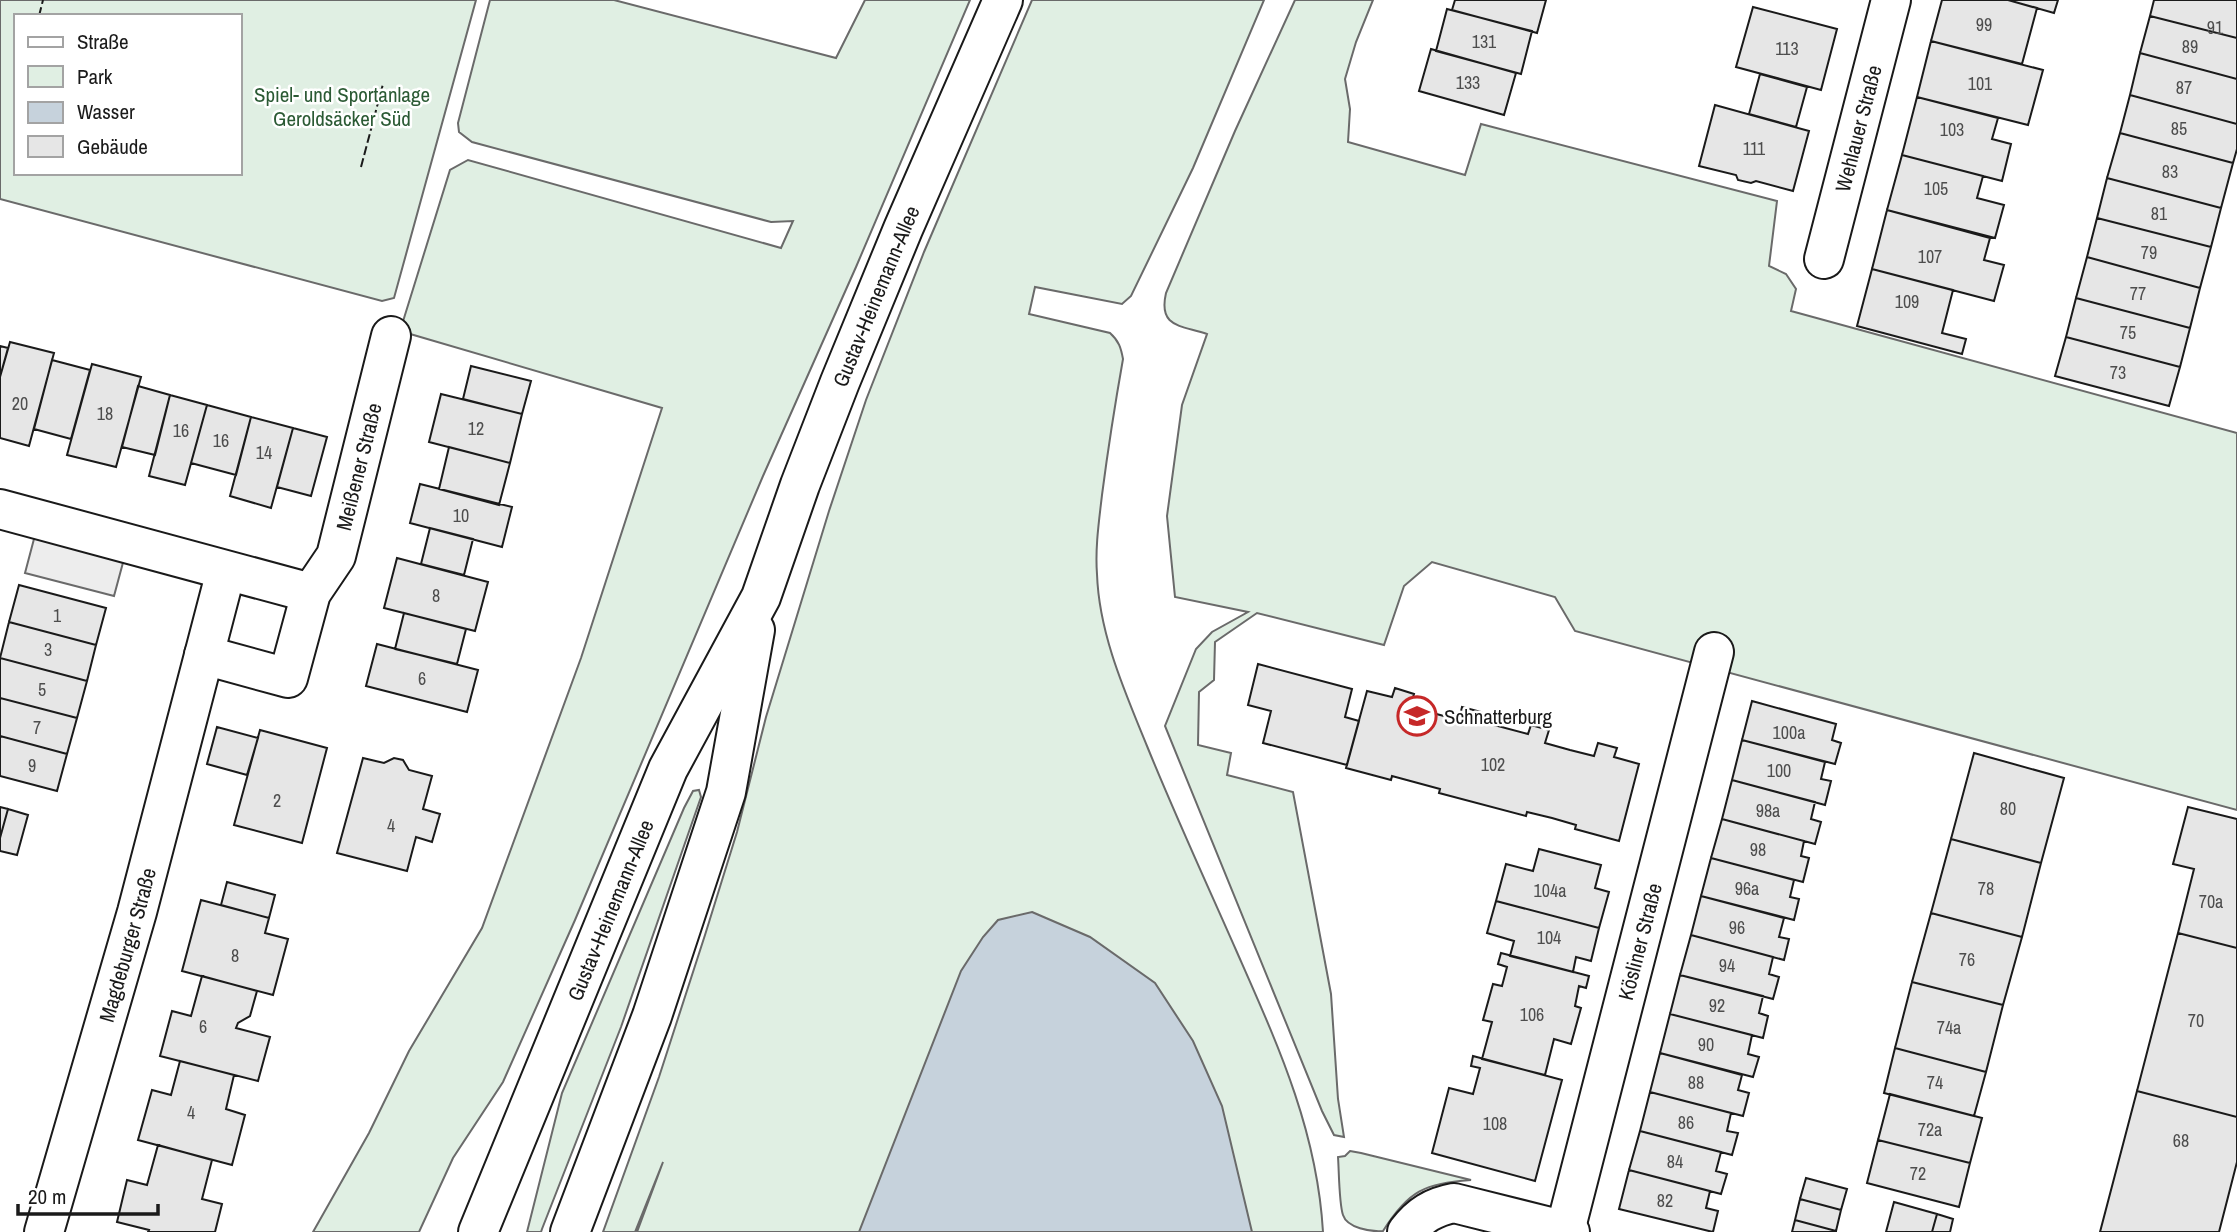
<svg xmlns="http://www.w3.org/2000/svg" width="2237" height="1232" font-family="'Archivo Narrow',sans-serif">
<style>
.green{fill:#e0efe3;stroke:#6a6a6a;stroke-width:2;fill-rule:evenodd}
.parking{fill:#ededed;stroke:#6a6a6a;stroke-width:2}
.water{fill:#c6d2dc;stroke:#6a6a6a;stroke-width:2}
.building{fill:#e6e6e6;stroke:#1a1a1a;stroke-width:2}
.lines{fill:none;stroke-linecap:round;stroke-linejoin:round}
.street-casing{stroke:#1a1a1a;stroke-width:42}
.primary-casing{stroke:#1a1a1a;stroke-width:42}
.street{stroke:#fff;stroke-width:38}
.primary{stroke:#fff;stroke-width:38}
.fence{stroke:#1a1a1a;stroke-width:2;stroke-dasharray:9 3.5;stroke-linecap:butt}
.labels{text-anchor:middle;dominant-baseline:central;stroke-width:5;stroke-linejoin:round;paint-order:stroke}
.number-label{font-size:18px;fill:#4d4d4d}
.park-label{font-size:21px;fill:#2b5a34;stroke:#fff}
.street-label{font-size:21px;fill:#1a1a1a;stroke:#fff}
.poi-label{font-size:21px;fill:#1a1a1a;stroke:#fff;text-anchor:start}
</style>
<rect width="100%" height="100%" fill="#fff"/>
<path class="green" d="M 0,0 L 476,0 L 394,298 L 382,301 L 0,199 ZM 16,16 L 240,16 L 240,173 L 16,173 Z
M 490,0 L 614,0 L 836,58 L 865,0 L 970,0 L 856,267 L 763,476 L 575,920 L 503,1082 L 453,1158 L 419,1232 L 313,1232 L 369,1133 L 409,1051 L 482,928 L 581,658 L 662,408 L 400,331 L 450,170 L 468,160 L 781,248 L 793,221 L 771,222 L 472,142 L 459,132 L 458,123 Z
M 1032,0 L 1264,0 L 1193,168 L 1131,296 L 1122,304 L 1035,287 L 1029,314 L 1110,333 C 1119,341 1121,348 1123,359 C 1115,404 1108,449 1102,495 C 1099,521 1095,548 1097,574 C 1099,634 1125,692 1147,746 C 1175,815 1206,882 1236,950 C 1277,1043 1317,1129 1323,1232 L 637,1232 L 663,1162 L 635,1232 L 603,1232 L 659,1077 L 705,935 L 737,832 L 766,717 L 829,511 L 866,400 L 924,252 Z
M 1295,0 L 1373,0 L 1356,42 L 1345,79 L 1350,109 L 1348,142 L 1465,175 L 1481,124 L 1777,201 L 1769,266 L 1786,274 L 1796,289 L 1791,311 L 2237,433 L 2237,810 L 1575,631 L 1555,597 L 1432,562 L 1404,586 L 1384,645 L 1257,613 L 1215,642 L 1214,680 L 1199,692 L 1198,745 L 1231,753 L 1227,775 L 1293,792 L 1331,994 L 1338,1099 L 1344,1137 L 1334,1135 L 1322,1111 L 1165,726 L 1196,649 L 1212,632 L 1248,612 L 1175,597 L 1167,516 L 1182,405 L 1207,334 C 1181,325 1158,328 1166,293 L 1235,131 Z
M 699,790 L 701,797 L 621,1027 L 542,1229 L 541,1232 L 527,1232 L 562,1093 L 684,808 L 693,791 Z
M 1350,1151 L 1361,1153 L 1471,1180 C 1424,1184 1409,1190 1383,1231 C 1371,1232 1347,1228 1343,1215 C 1339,1204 1339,1170 1338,1157 L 1345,1156 Z"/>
<path class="parking" d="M 39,520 L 128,544 L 114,596 L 25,573 Z"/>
<path class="water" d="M 1032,912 L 1090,937 L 1155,983 L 1193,1041 L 1222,1106 L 1252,1232 L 859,1232 L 961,971 L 983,937 L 998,920 Z"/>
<path class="building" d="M 1455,0 L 1546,0 L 1537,33 L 1452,10 Z
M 1942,0 L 2008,0 L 2037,8 L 2022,64 L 1931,41 Z
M 2008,0 L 2058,0 L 2054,13 Z
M 2154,0 L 2237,0 L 2237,38 L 2150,16 Z
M 1753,7 L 1837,29 L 1821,90 L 1736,67 Z
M 1447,9 L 1532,31 L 1521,74 L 1436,51 Z
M 2150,16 L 2237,38 L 2237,79 L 2140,53 Z
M 1931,41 L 2043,70 L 2028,125 L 1917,97 Z
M 1431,49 L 1516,73 L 1504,115 L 1419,91 Z
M 2140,53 L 2237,79 L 2237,124 L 2130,95 Z
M 1760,74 L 1807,87 L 1796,127 L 1749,114 Z
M 2130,95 L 2237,124 L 2237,149 L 2233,163 L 2120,133 Z
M 1917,97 L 1998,118 L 1992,139 L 2011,144 L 2002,181 L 1902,155 Z
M 1715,105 L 1809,131 L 1793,191 L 1756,181 L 1751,183 L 1738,180 L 1736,175 L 1699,166 Z
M 2120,133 L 2233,163 L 2221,208 L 2107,178 Z
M 1902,155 L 1983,176 L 1977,198 L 2004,205 L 1995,238 L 1887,210 Z
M 2107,178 L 2221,208 L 2211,247 L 2097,218 Z
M 1887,210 L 1990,238 L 1984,260 L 2004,265 L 1994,301 L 1872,269 Z
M 2097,218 L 2211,247 L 2200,288 L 2087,257 Z
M 2087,257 L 2200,288 L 2190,328 L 2076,298 Z
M 1872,269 L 1953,290 L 1942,333 L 1966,339 L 1962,354 L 1857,326 Z
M 2076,298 L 2190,328 L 2180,367 L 2066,337 Z
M 2066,337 L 2180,367 L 2169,406 L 2055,376 Z
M 10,342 L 54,353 L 29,446 L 0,438 L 0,377 Z
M 0,346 L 8,348 L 0,377 Z
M 52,360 L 90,370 L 71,439 L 34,429 Z
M 92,364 L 141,377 L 116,467 L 67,455 Z
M 471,366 L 531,381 L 522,414 L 463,399 Z
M 138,386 L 170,395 L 155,455 L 122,447 Z
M 441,394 L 522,414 L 510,463 L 429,442 Z
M 170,395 L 207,405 L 185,485 L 149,476 Z
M 207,405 L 251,417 L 236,475 L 191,463 Z
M 251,417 L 293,428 L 271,508 L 230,496 Z
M 293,428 L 327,437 L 311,496 L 277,487 Z
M 449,447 L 510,463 L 499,505 L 439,489 Z
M 420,484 L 512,507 L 502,547 L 410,523 Z
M 430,528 L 473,539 L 464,575 L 421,564 Z
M 397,558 L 488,582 L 475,631 L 384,608 Z
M 19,585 L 106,608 L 96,645 L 9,622 Z
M 404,613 L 466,629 L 457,664 L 395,649 Z
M 9,622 L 96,645 L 87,681 L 0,658 Z
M 377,644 L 478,670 L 467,712 L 366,686 Z
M 0,658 L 87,681 L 77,718 L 0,698 Z
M 1258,664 L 1352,689 L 1345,717 L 1359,721 L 1347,765 L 1263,743 L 1271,711 L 1248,705 Z
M 1395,688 L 1414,694 L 1410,707 L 1459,720 L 1462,707 L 1481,712 L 1479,721 L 1528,734 L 1531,725 L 1549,730 L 1545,743 L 1570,750 L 1594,756 L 1598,743 L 1617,748 L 1614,757 L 1639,764 L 1619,841 L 1575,829 L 1576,825 L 1552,818 L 1527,812 L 1526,816 L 1439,793 L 1440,789 L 1392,776 L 1391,780 L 1346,768 L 1367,691 L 1392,697 Z
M 0,698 L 77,718 L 67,754 L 0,736 Z
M 1752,701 L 1836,724 L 1832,740 L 1841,743 L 1835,764 L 1742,740 Z
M 217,727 L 258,738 L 247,775 L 207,764 Z
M 260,730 L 327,748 L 302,843 L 234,825 Z
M 0,736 L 67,754 L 57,791 L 0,776 Z
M 1742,740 L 1825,762 L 1821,779 L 1831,781 L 1825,805 L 1732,780 Z
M 1974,753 L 2064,778 L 2041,863 L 1951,839 Z
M 363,758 L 384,763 L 394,758 L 403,760 L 409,770 L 432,776 L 423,809 L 440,814 L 432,842 L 416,837 L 407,871 L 337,853 Z
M 1732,780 L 1815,802 L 1811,819 L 1821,822 L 1815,844 L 1722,819 Z
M 0,807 L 8,809 L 0,838 Z
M 2188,807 L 2237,819 L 2237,948 L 2178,933 L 2194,869 L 2173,864 Z
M 8,809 L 28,815 L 17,855 L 0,851 L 0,838 Z
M 1722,819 L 1804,841 L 1801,856 L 1809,858 L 1803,882 L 1711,858 Z
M 1951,839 L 2041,863 L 2022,937 L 1931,913 Z
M 1539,849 L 1601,865 L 1595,888 L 1609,892 L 1599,928 L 1496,901 L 1506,864 L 1533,871 Z
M 1711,858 L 1794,880 L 1790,897 L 1799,899 L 1794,920 L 1701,896 Z
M 227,882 L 275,895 L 269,918 L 221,905 Z
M 1701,896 L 1784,918 L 1779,937 L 1789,939 L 1784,960 L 1691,935 Z
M 201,900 L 269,918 L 265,933 L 288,939 L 273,995 L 182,971 Z
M 1496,901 L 1599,928 L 1591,961 L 1576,957 L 1573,972 L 1510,956 L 1514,941 L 1487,933 Z
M 1931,913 L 2022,937 L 2003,1005 L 1912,982 Z
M 2178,933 L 2237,948 L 2237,1117 L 2137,1091 Z
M 1691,935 L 1773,957 L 1769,974 L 1779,977 L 1773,999 L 1680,975 Z
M 1501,953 L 1589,976 L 1586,988 L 1579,986 L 1575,1006 L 1581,1008 L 1571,1044 L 1554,1039 L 1545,1075 L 1482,1059 L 1492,1022 L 1483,1020 L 1493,984 L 1502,986 L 1507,967 L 1498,964 Z
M 1680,975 L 1763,996 L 1759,1013 L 1768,1016 L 1763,1038 L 1670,1014 Z
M 202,976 L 257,991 L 250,1016 L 238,1023 L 236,1028 L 270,1037 L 258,1081 L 160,1056 L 172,1011 L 191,1016 Z
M 1912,982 L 2003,1005 L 1986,1072 L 1895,1048 Z
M 1670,1014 L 1752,1035 L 1748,1054 L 1759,1057 L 1753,1077 L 1660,1053 Z
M 1895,1048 L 1986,1072 L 1974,1116 L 1884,1093 Z
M 1660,1053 L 1742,1075 L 1738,1090 L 1749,1093 L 1743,1116 L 1650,1092 Z
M 1473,1056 L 1562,1080 L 1535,1181 L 1432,1153 L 1449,1088 L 1473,1094 L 1480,1068 L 1471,1066 Z
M 180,1061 L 234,1075 L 226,1109 L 245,1115 L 232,1165 L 138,1140 L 152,1090 L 171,1095 Z
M 2137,1091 L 2237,1117 L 2237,1162 L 2219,1232 L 2100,1232 Z
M 1650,1092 L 1731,1113 L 1727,1131 L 1738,1133 L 1732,1155 L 1640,1131 Z
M 1890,1094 L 1982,1118 L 1970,1163 L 1878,1140 Z
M 1640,1131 L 1721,1152 L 1716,1171 L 1727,1174 L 1721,1194 L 1629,1170 Z
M 1878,1140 L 1970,1163 L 1959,1207 L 1867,1183 Z
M 158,1145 L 212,1160 L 202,1199 L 222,1204 L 215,1232 L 148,1232 L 149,1230 L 117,1222 L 127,1180 L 147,1185 Z
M 1629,1170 L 1710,1191 L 1706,1208 L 1718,1211 L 1713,1232 L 1619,1209 Z
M 1806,1178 L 1847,1189 L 1841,1210 L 1800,1199 Z
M 1800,1199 L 1841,1210 L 1836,1231 L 1795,1220 Z
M 1894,1202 L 1937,1214 L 1932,1232 L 1886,1232 Z
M 1937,1214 L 1953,1219 L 1950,1232 L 1932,1232 Z
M 1795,1220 L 1836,1231 L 1836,1232 L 1792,1232 Z"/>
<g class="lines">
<g class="street-casing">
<g id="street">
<path id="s1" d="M 1824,259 L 1891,0"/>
<path d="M 0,509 L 311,593"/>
<path id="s2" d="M 204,655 L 288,678 L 311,593 L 336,556 L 391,336"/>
<path id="s3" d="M 1565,1231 L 1714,652"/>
<path id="s4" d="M 44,1232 L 137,912 L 226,571"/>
<path d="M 1407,1232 C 1420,1215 1433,1207 1454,1203 L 1570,1232"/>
</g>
</g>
<g class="primary-casing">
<g id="primary">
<path id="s5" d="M 478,1232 L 668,769 L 761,597 L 800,485 L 840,382 L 903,229 L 1003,0"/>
<path d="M 570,1232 L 652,1016 L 726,792 L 755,630"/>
</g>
</g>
<use href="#street" class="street"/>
<use href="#primary" class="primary"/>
<path class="fence" d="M 39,16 L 43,0
M 361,167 L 383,84"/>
</g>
<defs>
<g id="school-ring" transform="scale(2.0125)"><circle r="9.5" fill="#fff" stroke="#c62828" stroke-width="1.5"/><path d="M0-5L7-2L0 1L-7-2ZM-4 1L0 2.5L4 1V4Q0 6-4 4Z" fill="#c62828"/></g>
</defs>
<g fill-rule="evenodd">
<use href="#school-ring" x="1417" y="716"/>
</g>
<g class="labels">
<g class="number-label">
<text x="1984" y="24">99</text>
<text x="2215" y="27">91</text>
<text x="1484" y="41">131</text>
<text x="2190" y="46">89</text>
<text x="1787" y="48">113</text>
<text x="1468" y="82">133</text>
<text x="1980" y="83">101</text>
<text x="2184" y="87">87</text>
<text x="2179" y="128">85</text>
<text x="1952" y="129">103</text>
<text x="1754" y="148">111</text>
<text x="2170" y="171">83</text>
<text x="1936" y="188">105</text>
<text x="2159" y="213">81</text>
<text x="2149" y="252">79</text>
<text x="1930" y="256">107</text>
<text x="2138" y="293">77</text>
<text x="1907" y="301">109</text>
<text x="2128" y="332">75</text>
<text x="2118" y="372">73</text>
<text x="20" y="403">20</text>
<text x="105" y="413">18</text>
<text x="476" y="428">12</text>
<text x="181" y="430">16</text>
<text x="221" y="440">16</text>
<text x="264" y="452">14</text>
<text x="461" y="515">10</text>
<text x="436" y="595">8</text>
<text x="57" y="615">1</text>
<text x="48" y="649">3</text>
<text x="422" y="678">6</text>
<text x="42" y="689">5</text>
<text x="37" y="727">7</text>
<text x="1789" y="732">100a</text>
<text x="1493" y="764">102</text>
<text x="32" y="765">9</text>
<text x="1779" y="770">100</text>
<text x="277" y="800">2</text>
<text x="2008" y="808">80</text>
<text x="1768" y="810">98a</text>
<text x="391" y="825">4</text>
<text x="1758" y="849">98</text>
<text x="1747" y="888">96a</text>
<text x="1986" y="888">78</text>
<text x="1550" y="890">104a</text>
<text x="2211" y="901">70a</text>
<text x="1737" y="927">96</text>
<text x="1549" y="937">104</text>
<text x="235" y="955">8</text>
<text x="1967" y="959">76</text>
<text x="1727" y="965">94</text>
<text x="1717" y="1005">92</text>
<text x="1532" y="1014">106</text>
<text x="2196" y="1020">70</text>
<text x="203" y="1026">6</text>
<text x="1949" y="1027">74a</text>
<text x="1706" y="1044">90</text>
<text x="1696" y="1082">88</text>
<text x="1935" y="1082">74</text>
<text x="191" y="1112">4</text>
<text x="1686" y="1122">86</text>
<text x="1495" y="1123">108</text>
<text x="1930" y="1129">72a</text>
<text x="2181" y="1140">68</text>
<text x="1675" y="1161">84</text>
<text x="1918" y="1173">72</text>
<text x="1665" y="1200">82</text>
</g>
<g class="park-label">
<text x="342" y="94">Spiel- und Sportanlage<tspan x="342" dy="24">Geroldsäcker Süd</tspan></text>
</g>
<g class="street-label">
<text stroke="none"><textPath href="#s1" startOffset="135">Wehlauer Straße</textPath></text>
<text stroke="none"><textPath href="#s5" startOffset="1018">Gustav-Heinemann-Allee</textPath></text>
<text stroke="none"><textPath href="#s2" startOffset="312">Meißener Straße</textPath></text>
<text stroke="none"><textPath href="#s5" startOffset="348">Gustav-Heinemann-Allee</textPath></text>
<text stroke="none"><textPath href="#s3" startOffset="299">Kösliner Straße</textPath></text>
<text stroke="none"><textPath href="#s4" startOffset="299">Magdeburger Straße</textPath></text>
</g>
<g class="poi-label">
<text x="1444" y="716">Schnatterburg</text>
</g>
</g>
<rect x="14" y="14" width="228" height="161" fill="#ffffff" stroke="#a3a3a3" stroke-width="2"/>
<rect x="28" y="37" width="35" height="10" fill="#ffffff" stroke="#a3a3a3" stroke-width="2"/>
<text x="77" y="49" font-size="21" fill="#1a1a1a">Straße</text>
<rect x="28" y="66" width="35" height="21" fill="#e0efe3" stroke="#a3a3a3" stroke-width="2"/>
<text x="77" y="84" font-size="21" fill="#1a1a1a">Park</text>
<rect x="28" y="102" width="35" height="21" fill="#c6d2dc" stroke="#a3a3a3" stroke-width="2"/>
<text x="77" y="119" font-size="21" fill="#1a1a1a">Wasser</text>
<rect x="28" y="136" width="35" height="21" fill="#e6e6e6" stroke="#a3a3a3" stroke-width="2"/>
<text x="77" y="154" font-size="21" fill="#1a1a1a">Gebäude</text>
<path d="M18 1204v10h140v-10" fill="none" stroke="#1a1a1a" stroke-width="3.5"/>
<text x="28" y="1204" font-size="21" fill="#1a1a1a" stroke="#ffffff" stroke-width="5" paint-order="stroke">20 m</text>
</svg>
